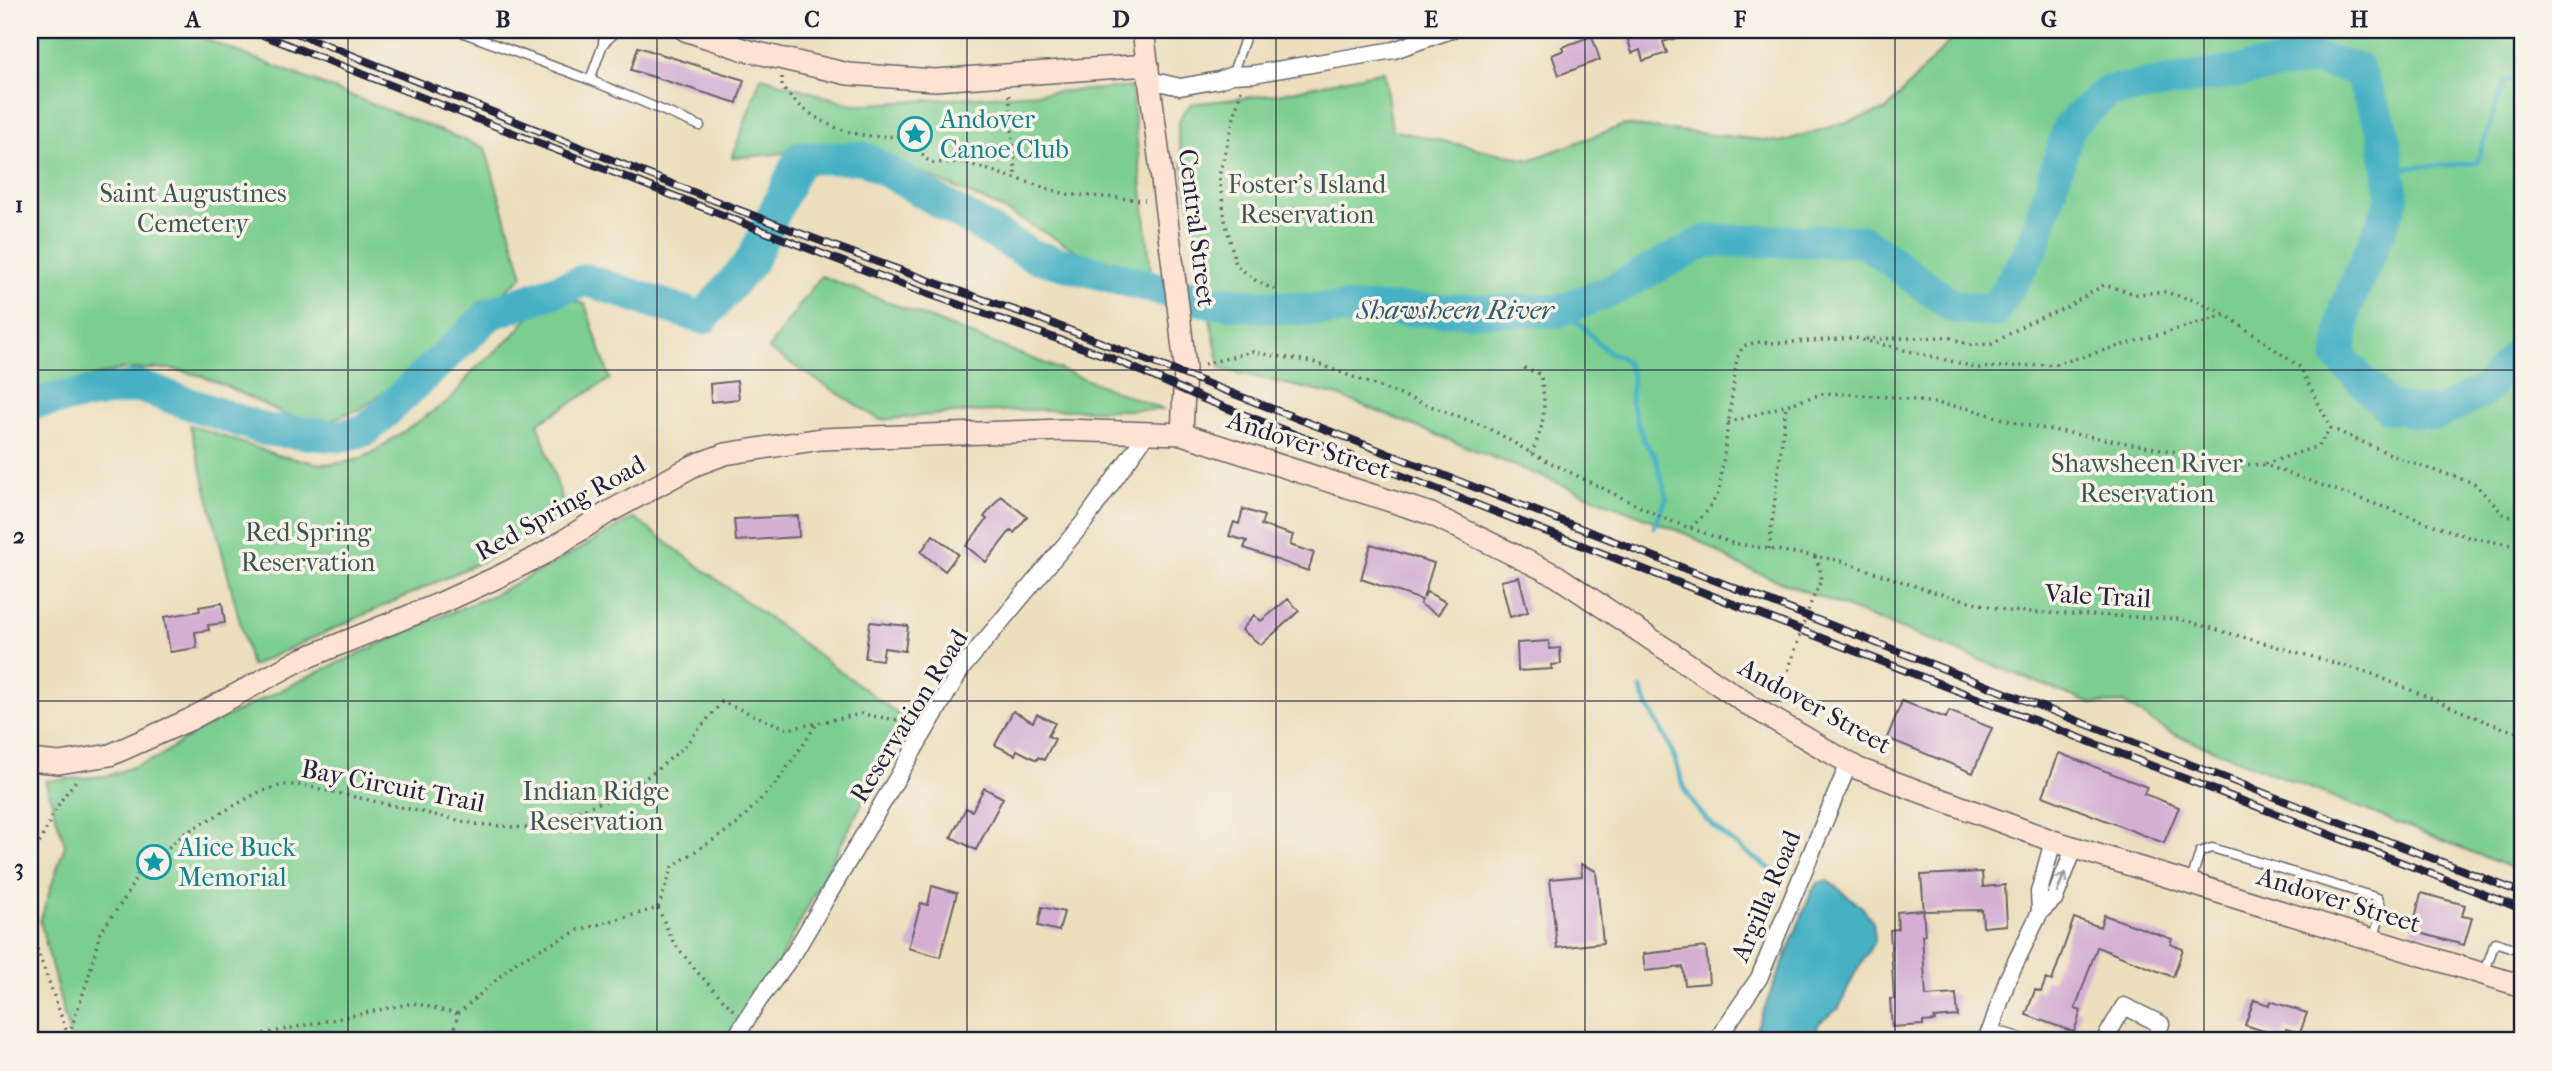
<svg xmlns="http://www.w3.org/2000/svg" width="2552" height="1071" font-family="'IM FELL French Canon',serif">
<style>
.green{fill:#7cce90;stroke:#4f7866;stroke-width:2}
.water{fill:#46b1c4;stroke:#346a80;stroke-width:2}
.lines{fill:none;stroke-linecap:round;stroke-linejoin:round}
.stream{stroke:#46b1c4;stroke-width:5}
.river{stroke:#46b1c4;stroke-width:33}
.building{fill:#d4afd3}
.lane-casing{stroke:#696469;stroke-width:11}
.street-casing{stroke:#696469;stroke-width:19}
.secondary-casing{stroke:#696469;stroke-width:24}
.path{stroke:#696469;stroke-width:3.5;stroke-dasharray:2 5;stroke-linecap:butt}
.lane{stroke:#fff;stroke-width:8}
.street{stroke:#fff;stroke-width:16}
.secondary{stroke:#fee3d2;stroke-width:21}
.rail-casing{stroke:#22223b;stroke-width:8}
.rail{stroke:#f7f3e8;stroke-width:5;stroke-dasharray:16;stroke-linecap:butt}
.oneway{stroke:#9c9ca7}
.grid{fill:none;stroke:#22223b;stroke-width:2;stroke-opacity:0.55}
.labels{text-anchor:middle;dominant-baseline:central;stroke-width:7;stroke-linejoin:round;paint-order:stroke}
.culture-label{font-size:26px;fill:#0d838f;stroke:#f7f3e8;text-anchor:start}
.park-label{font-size:26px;fill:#3d5654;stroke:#f7f3e8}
.street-label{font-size:26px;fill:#22223b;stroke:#f7f3e8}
.water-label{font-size:28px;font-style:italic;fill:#305b72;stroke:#f7f3e8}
.neatline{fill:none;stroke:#22223b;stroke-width:2.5}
.grid-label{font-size:23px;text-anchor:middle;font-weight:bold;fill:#22223b}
</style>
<rect width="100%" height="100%" fill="#f7f3e8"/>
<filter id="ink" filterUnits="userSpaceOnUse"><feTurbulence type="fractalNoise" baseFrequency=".0143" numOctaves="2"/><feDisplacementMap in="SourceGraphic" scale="14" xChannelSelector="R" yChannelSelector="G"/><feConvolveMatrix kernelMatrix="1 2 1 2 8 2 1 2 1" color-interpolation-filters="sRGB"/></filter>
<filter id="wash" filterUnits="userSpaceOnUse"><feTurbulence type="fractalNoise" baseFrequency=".00686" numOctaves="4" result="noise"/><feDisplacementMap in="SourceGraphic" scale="28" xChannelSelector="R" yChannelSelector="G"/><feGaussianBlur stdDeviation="1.57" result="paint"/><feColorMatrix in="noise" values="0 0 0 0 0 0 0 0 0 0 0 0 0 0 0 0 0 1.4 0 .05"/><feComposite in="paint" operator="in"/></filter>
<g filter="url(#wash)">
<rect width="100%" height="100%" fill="#ecdfbe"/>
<path class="green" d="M 30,30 L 182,30 L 485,148 L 523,276 L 431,356 L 377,397 L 360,409 L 328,421 L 316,422 L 286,415 L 224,385 L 202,376 L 172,369 L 122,369 L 76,381 L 64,386 L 30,391 Z
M 1960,30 L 2522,30 L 2522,872 L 2171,733 L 2123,703 L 2092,704 L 1741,566 L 1691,536 L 1339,396 L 1221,369 L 1206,301 L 1178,135 C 1177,121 1181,114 1191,104 L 1278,94 L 1384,71 L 1392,130 L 1530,160 L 1624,125 L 1781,142 L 1886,110 Z
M 761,77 L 854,105 L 1131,87 L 1154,300 L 1077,251 L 997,206 L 860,146 L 732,158 Z
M 821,276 L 1164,410 L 1023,410 L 953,413 L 880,420 L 768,349 Z
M 560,296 L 585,304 L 610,379 L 538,423 L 567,515 L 509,549 L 251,666 L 190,425 L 277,455 L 315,463 L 331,464 L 353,461 L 370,454 L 450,400 L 474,370 L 512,337 L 532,313 L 552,299 Z
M 634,518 L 906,720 L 759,1000 L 730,1041 L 71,1041 L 40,921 L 65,845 L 45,781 L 108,776 L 157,758 L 197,731 L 312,675 L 432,620 L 491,596 L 549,566 Z"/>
<path class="water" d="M 1827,880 L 1862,907 L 1873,922 L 1875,940 L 1855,973 L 1839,1008 L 1819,1023 L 1812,1041 L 1751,1041 L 1812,891 L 1818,883 Z"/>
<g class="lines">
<path class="stream" d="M 2389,169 L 2477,163 L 2504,82 L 2522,74
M 1559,311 L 1583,326 L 1597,342 L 1610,353 L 1618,355 L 1627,364 L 1632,375 L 1631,403 L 1644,441 L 1655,456 L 1667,498 L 1654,527
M 1641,689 C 1647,711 1661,726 1670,747 C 1678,763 1680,782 1689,797 C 1708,828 1741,848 1770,869"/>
<path class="river" d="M 30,403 L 138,386 L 266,430 L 340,436 L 366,430 L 490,314 L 586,280 L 703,318 L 752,260 L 800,158 L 864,158 L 1033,256 L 1206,301 L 1297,309 L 1559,311 L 1615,289 L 1706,241 L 1863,241 L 1954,307 L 1994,311 L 2033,247 L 2069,126 L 2107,92 L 2314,59 L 2358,69 L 2383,130 L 2393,199 L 2345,309 L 2339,357 L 2388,407 L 2436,414 L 2483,392 L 2522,349"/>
</g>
<g id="blocks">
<path class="building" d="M 1625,30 L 1689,30 L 1690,34 L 1663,42 L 1667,53 L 1643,61 L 1640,50 L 1632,53 Z
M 1592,36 L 1600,60 L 1559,75 L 1552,55 L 1564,50 L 1562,47 Z
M 638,47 L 744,80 L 737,103 L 631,70 Z
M 737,381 L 739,399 L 711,402 L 710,384 Z
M 1001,496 L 1027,517 L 1014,533 L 1011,530 L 986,562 L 966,546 L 987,519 L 984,517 Z
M 1243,509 L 1264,516 L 1261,525 L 1293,535 L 1290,545 L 1314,553 L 1308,571 L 1244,548 L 1247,541 L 1229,536 L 1234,522 L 1239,524 Z
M 798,516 L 799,537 L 736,541 L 734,519 Z
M 933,535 L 958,554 L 945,571 L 921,552 Z
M 1371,544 L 1434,563 L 1423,598 L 1427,592 L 1446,602 L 1438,615 L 1420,604 L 1422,600 L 1361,579 Z
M 1519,577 L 1528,612 L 1510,617 L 1501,581 Z
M 1288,599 L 1299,611 L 1261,645 L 1242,630 L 1254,615 L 1261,621 Z
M 222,603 L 225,623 L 208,625 L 209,630 L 195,632 L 197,648 L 170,652 L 164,617 L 200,611 L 199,607 Z
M 870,622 L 908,626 L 905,651 L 884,648 L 882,660 L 865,658 Z
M 1549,641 L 1550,649 L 1560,648 L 1561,664 L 1551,665 L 1552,669 L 1518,671 L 1517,643 Z
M 1902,701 L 1946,718 L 1949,711 L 1992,728 L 1973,773 L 1887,738 Z
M 1013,711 L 1033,722 L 1037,714 L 1055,723 L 1048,736 L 1055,739 L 1044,760 L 1038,757 L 1037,760 L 1017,750 L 1015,755 L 995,745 Z
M 2059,753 L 2147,787 L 2144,794 L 2179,807 L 2164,843 L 2043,796 Z
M 984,788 L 1003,798 L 976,850 L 951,837 L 966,808 L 972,811 Z
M 1581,864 L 1596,871 L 1603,943 L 1557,948 L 1550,879 L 1582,876 Z
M 1982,872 L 1983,887 L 2005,885 L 2007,925 L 1983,927 L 1982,910 L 1924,911 L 1921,875 Z
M 932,886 L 957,893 L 940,957 L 908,948 L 921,903 L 928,905 Z
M 2421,893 L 2465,905 L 2462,916 L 2472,918 L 2464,945 L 2412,931 Z
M 1042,907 L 1064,912 L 1059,931 L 1038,926 Z
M 1923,910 L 1925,935 L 1922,935 L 1926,996 L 1956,994 L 1958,1016 L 1934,1018 L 1935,1021 L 1923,1022 L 1923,1025 L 1892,1027 L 1890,999 L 1894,999 L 1890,930 L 1898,929 L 1897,912 Z
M 2104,915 L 2172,939 L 2170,944 L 2183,949 L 2173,977 L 2097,947 L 2075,1009 L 2081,1011 L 2074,1032 L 2026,1015 L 2035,990 L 2041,992 L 2046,979 L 2052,981 L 2074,918 L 2100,927 Z
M 1706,947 L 1709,983 L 1685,985 L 1683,967 L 1645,971 L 1643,954 Z
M 2254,1000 L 2269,1005 L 2270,1001 L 2307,1013 L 2300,1033 L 2286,1029 L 2283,1037 L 2245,1025 Z"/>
</g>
</g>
<g filter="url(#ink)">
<use href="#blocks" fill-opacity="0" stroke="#696469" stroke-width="2"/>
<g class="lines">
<g class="lane-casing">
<path id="lane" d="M 604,30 L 603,44 L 618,30
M 464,33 L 590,80 L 700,126
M 1232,75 L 1248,30
M 590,80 L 603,44
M 2191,881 L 2200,852 L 2212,848 L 2378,898 L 2382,909 L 2374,937
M 2484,974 L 2495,942 L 2522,951"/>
</g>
<g class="street-casing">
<path id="street" d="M 1150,80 L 1180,87 L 1219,80 L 1232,75 L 1253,74 L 1394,50 L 1451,30
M 2040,912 L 2039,892 L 2053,841
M 1989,1032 L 2018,1041
M 733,1041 L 759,1000 L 794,953 L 962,668 L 1084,522 L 1148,432
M 1716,1041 L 1759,978 L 1849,763
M 1987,1041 L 2008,978 L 2040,912 L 2055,898 L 2075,846
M 2104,1041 L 2124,1006 L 2161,1024 L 2154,1041"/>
</g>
<g class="secondary-casing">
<path id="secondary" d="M 685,30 L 745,50 L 848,74 L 935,80 L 1148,65
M 1143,30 L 1180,322 L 1185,368 L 1182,434
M 30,760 L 59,763 L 110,755 L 189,720 L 300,660 L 439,604 L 500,576 L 543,554 L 607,513 L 695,465 L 725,454 L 821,439 L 1063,430 L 1182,434 L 1431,514 L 1557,576 L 1749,705 L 1859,769 L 2053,841 L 2522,986"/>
</g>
<path class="path" d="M 782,77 L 782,87 C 814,126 857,142 908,135 C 919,144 920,155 931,163 L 963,162 L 1065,194 L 1145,200
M 1241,90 L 1219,176 L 1225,220 L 1236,265 L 1256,281 L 1277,291
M 1009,95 L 1016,177
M 1866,339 L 1948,337 L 1970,345 L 1992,344 L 2028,323 L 2067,307 L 2104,285 L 2136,294 L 2164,292 L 2197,301 L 2224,314
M 1204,364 L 1252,352 L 1313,362 L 1489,428 L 1531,453 L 1665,519 L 1732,543 L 1838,560 L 1930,591 L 2008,611 L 2179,619 L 2370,673 L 2492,724 L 2522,734
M 1524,368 L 1540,374 C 1547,401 1545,428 1531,453
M 1728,423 L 1825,393 L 1894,397 L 1967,408 L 2024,425 L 2195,455 L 2226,464 L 2265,465 L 2468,537 L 2522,547
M 2265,464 L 2318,446 L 2331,428
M 1691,528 L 1708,510 L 1719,492 L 1737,358 L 1743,346 L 1757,342 L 1779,343 L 1855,338 L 1979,368 L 2057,364 L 2226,315 L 2300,367 L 2331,428 L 2408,462 L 2474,483 L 2504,515 L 2522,519
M 1769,549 L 1786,406
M 1786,677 L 1810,605 L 1821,581 L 1820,569 L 1815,556
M 30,862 L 59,803 L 77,779
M 658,908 L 673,942 L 699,974 L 733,1010
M 30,929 L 68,1035
M 70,1041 L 68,1037 L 88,979 L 100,933 L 125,898 L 138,874 L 185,833 L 257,793 L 282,785 L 302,785 L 475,824 L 527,828 L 619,796 L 654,772 L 682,749 L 722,702 L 788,729 L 861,714 L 910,722
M 229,1041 L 413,1003 L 458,1014
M 451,1041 L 458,1014 L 517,961 L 579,930 L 658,908 L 673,866 L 736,825 L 778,781 L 816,725"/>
<use href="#lane" class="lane"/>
<use href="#street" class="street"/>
<use href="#secondary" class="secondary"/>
<g class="rail-casing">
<path id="rail" d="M 250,30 L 794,243 L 914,289 L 1109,357 L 1206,400 L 2522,909
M 289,30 C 537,129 784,234 1038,318 L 2522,893"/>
</g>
<use href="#rail" class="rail"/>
</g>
<defs><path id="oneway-shaft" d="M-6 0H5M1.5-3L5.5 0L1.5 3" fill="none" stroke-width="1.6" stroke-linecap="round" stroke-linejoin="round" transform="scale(1.75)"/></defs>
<use class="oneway" href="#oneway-shaft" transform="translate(2061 882) rotate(-68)"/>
</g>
<path class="grid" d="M 348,30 L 348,1041M 657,30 L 657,1041M 967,30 L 967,1041M 1276,30 L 1276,1041M 1585,30 L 1585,1041M 1895,30 L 1895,1041M 2204,30 L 2204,1041M 30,370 L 2522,370M 30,701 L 2522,701"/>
<defs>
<g id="sight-ring" transform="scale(1.75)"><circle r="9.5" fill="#f7f3e8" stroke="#0f9aa8" stroke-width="1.5"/><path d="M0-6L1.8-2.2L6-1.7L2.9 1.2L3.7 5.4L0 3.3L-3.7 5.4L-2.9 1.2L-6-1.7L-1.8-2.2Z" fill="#0f9aa8"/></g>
</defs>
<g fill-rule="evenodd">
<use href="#sight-ring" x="915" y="134"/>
<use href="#sight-ring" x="154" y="862"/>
</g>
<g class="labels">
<g class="culture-label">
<text x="940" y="119">Andover<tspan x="940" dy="30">Canoe Club</tspan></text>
<text x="178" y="847">Alice Buck<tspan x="178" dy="30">Memorial</tspan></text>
</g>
<g class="park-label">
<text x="1307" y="184">Foster's Island<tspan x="1307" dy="30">Reservation</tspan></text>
<text x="193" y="193">Saint Augustines<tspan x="193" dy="30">Cemetery</tspan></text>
<text x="2147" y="463">Shawsheen River<tspan x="2147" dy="30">Reservation</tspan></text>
<text x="308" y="532">Red Spring<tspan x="308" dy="30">Reservation</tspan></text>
<text x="596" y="791">Indian Ridge<tspan x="596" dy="30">Reservation</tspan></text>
</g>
<g class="street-label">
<text transform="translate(1197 228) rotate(83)">Central Street</text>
<text transform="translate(1309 445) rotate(18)">Andover Street</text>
<text transform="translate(560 508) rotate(-29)">Red Spring Road</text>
<text transform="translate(2098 596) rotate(3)">Vale Trail</text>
<text transform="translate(1815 706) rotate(29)">Andover Street</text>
<text transform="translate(909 716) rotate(-58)">Reservation Road</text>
<text transform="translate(393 786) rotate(11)">Bay Circuit Trail</text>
<text transform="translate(1766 896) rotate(-67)">Argilla Road</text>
<text transform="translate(2339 900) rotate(17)">Andover Street</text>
</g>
<g class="water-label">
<text x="1455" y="309">Shawsheen River</text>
</g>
</g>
<rect width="2552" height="1071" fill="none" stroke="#f7f3e8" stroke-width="77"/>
<rect x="38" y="38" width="2476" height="994" class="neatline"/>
<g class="grid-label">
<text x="193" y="27">A</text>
<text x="503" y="27">B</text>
<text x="812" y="27">C</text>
<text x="1121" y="27">D</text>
<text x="1431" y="27">E</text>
<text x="1740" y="27">F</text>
<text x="2049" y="27">G</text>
<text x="2359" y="27">H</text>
<text x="19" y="212">1</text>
<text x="19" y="543">2</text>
<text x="19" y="875">3</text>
</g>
</svg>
